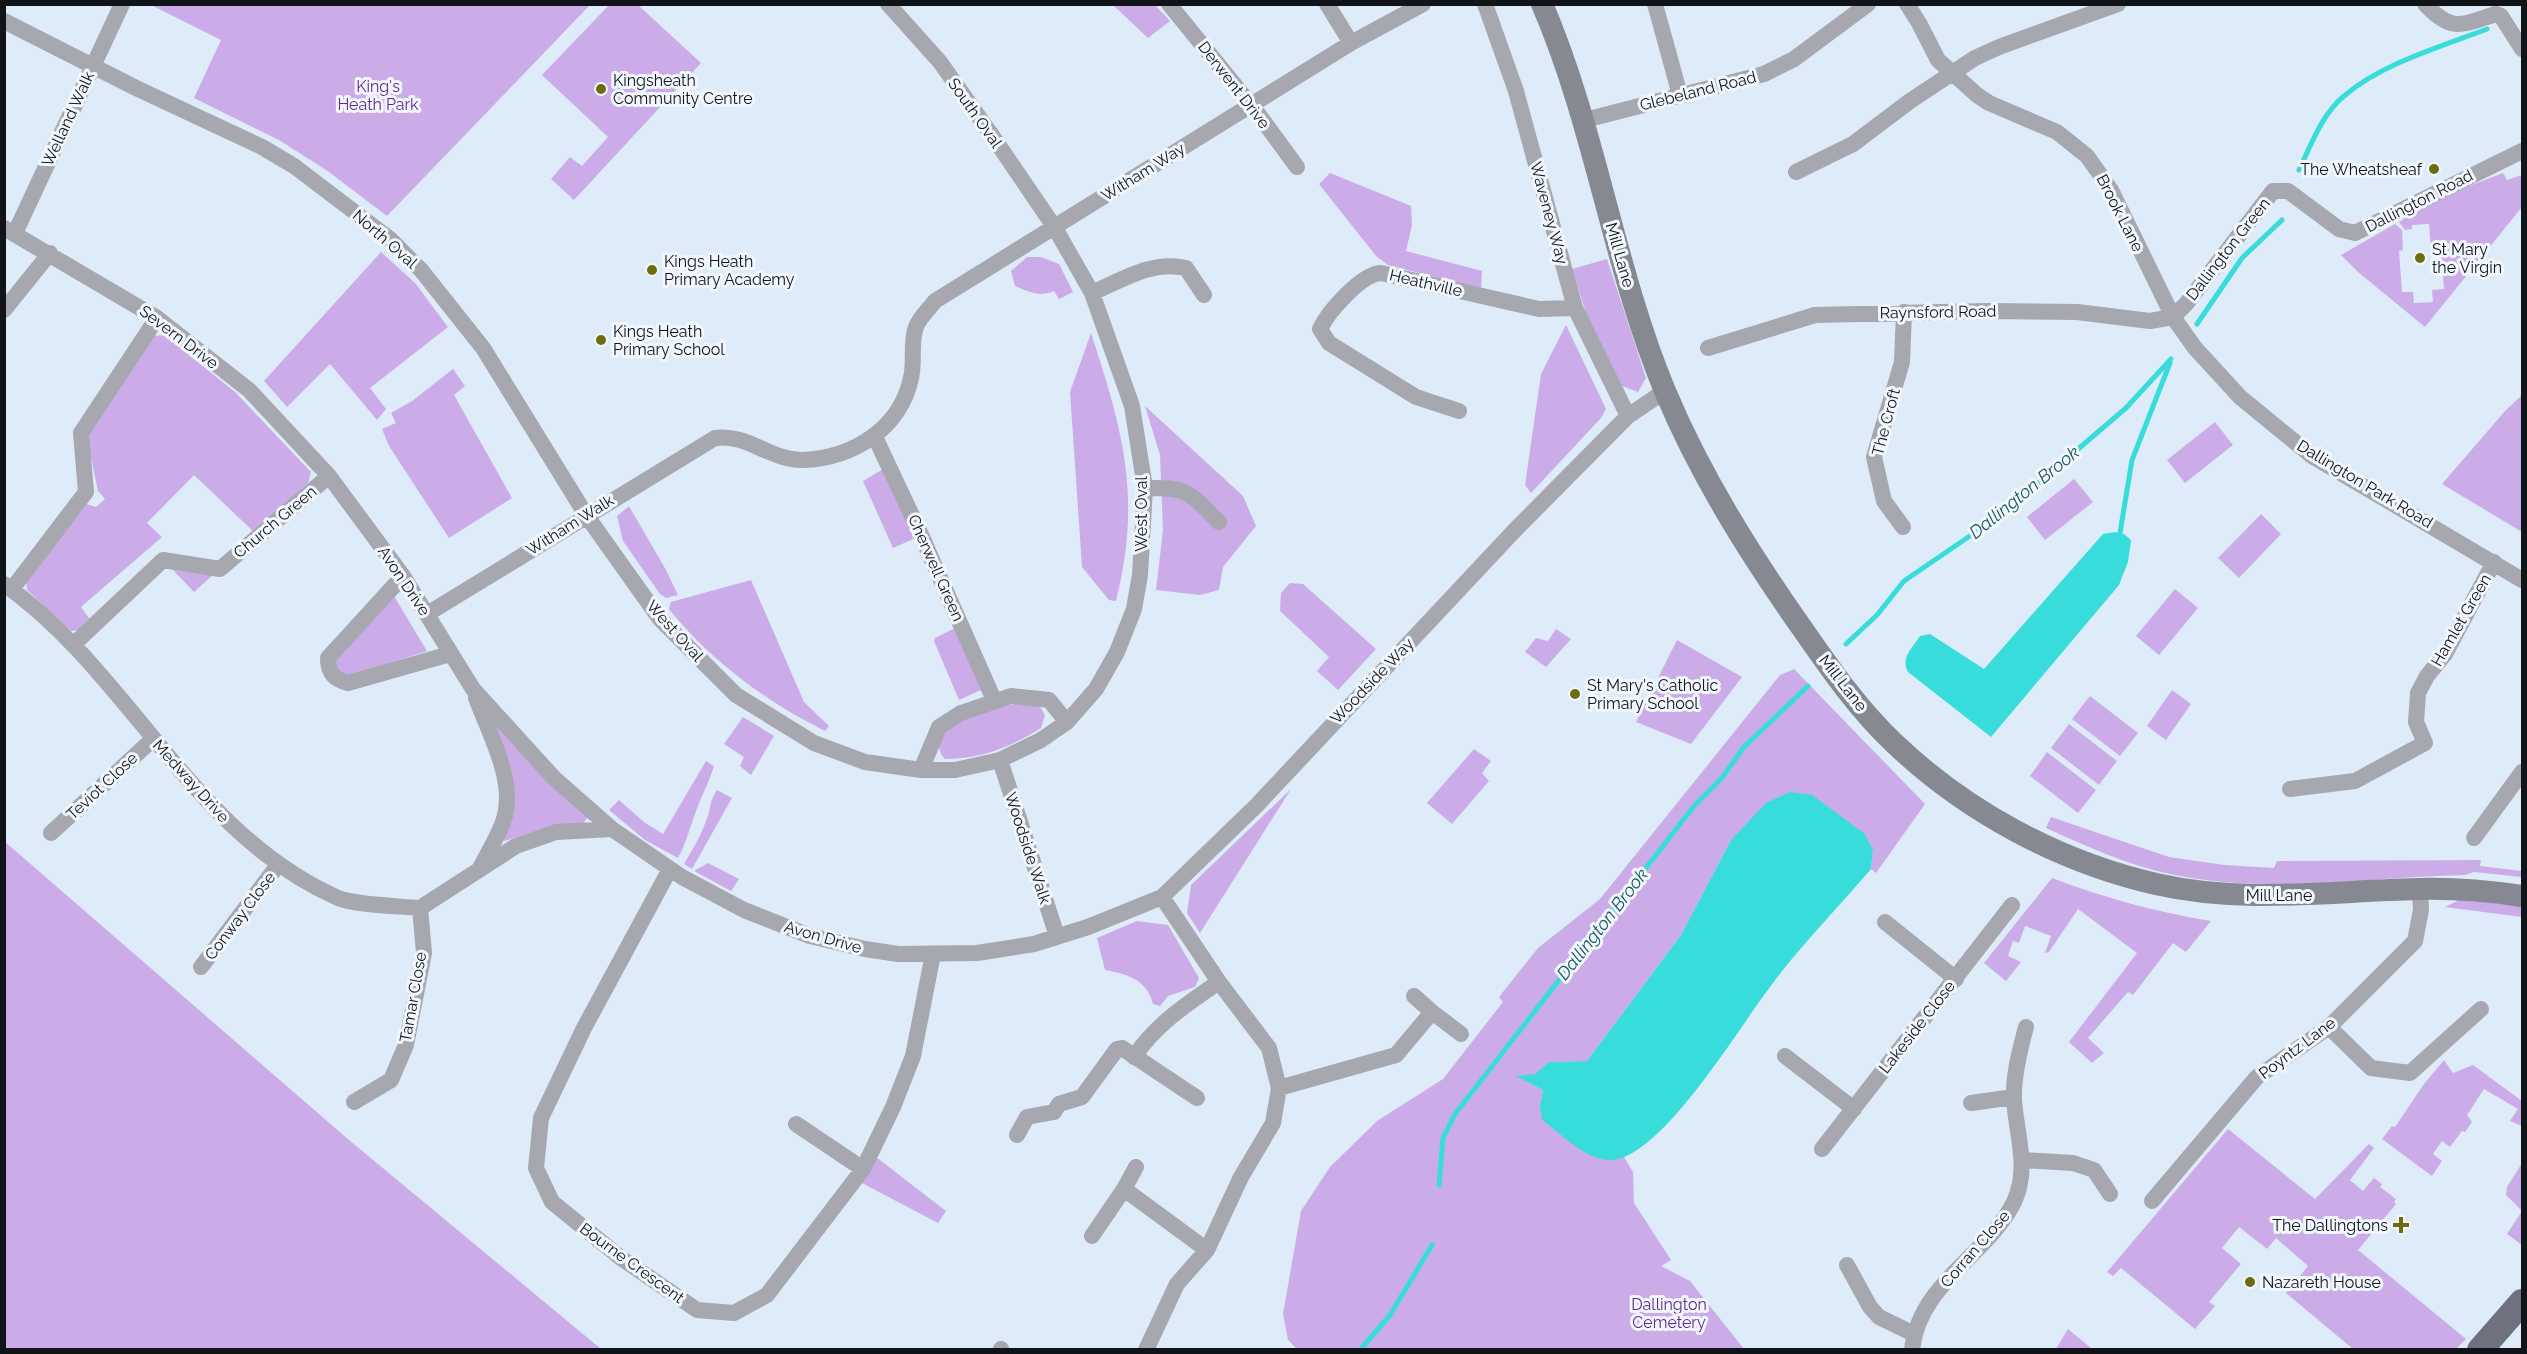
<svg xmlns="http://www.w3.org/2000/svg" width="2527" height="1354" font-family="Raleway,sans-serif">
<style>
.green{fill:#cbace9}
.water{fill:#38dcdb}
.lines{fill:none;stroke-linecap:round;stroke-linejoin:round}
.stream{stroke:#38dcdb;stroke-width:5}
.street{stroke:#a6a7af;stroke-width:16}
.secondary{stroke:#868892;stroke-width:22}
.primary{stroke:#6f717e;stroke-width:26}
.poi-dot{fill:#6d6d0e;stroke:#f2f7fd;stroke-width:2}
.labels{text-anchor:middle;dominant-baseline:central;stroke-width:6;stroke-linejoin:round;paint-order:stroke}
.poi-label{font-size:16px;fill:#101419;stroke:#f2f7fd;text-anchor:start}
.street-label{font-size:16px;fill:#101419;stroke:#f2f7fd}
.park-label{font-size:16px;fill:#62298c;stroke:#f2f7fd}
.water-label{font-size:18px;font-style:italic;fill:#165857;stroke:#f2f7fd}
</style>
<rect width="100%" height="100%" fill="#deebf9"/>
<path class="green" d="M 610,4 L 638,5 L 701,63 L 574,200 L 551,179 L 570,157 L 582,166 L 608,137 L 542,75 Z
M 151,5 L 590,5 L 387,216 L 329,172 L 279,140 L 194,98 L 221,40 Z
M 1113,5 L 1155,5 L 1170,21 L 1148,38 Z
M 1330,173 L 1411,206 L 1412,225 L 1406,251 L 1482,271 L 1481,289 L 1388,265 L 1376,256 L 1319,184 Z
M 2503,173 L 2507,180 L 2522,175 L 2522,207 L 2425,327 L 2358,272 L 2341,255 L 2395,224 L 2402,230 L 2403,250 L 2399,251 L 2402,292 L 2413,292 L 2414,303 L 2433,302 L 2432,290 L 2444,289 L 2443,275 L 2449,275 L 2449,265 L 2442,265 L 2440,249 L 2431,250 L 2429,224 L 2412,225 L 2412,229 L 2405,230 L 2399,222 L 2438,198 Z
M 381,252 L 415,283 L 448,327 L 370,388 L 386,409 L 377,420 L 330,364 L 287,407 L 264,381 Z
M 1027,257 L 1041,257 L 1059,264 L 1073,292 L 1059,299 L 1054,291 C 1040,297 1029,292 1015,286 L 1011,271 Z
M 1607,259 L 1646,378 L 1638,392 L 1622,386 L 1590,326 L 1572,269 Z
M 1566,325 L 1606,409 L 1601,418 L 1531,493 L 1525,485 L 1541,374 Z
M 1091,333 C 1123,431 1142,497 1116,601 L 1109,600 L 1082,567 L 1070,392 Z
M 164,335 L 235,392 L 311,472 L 308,483 L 255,533 L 194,475 L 147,523 L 162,537 L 81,607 L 91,621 L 81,630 L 71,631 L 27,590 L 26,581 L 87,504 L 96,507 L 105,499 L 98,491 L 86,433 L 152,336 Z
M 453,369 L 465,386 L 454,395 L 512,498 L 449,538 L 389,446 L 382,429 L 396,423 L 391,413 L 412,401 Z
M 2522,395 L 2522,532 L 2442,484 L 2505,411 Z
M 1145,406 L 1243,496 L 1256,526 L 1223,567 L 1219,590 L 1200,595 L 1156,590 L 1163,530 L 1160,455 Z
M 2215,422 L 2233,445 L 2185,483 L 2167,460 Z
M 885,468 L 918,537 L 893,548 L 863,481 Z
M 2074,479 L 2093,502 L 2045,540 L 2027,517 Z
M 629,506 L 666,570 L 678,595 L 666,598 L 660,594 L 623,541 L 617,516 Z
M 2261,514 L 2281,534 L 2239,578 L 2218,558 Z
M 173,570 L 213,575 L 194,592 Z
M 751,580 L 804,702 L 829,726 L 825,731 C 766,702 710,660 669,609 L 671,602 Z
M 1290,583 L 1303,584 L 1376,649 L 1338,690 L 1317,671 L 1329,657 L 1280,611 L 1281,593 Z
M 2175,589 L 2198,608 L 2159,655 L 2136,636 Z
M 394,596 L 427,651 L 347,677 L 335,670 L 336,656 Z
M 959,626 L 983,689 L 959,700 L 934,641 L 935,638 Z
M 1556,629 L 1571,639 L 1546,667 L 1525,652 L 1536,638 L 1548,641 Z
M 1677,640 L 1742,677 L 1691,744 L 1636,722 Z
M 1794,669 L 1925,804 L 1876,873 L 1871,869 L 1873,850 L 1731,840 L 1681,935 L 1587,1061 L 1549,1062 L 1535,1075 L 1517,1076 L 1543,1090 L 1540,1106 L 1543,1120 C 1568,1139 1590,1165 1624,1157 L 1633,1172 L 1634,1203 L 1671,1260 L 1661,1266 L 1690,1281 L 1744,1349 L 1297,1349 L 1288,1340 L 1283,1314 L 1301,1211 L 1330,1167 L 1377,1121 L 1443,1079 L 1503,1002 L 1499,997 L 1538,948 L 1600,899 L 1780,675 Z
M 2172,690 L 2191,704 L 2166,740 L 2147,726 Z
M 2090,696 L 2138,733 L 2120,756 L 2072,719 Z
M 1022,703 L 1039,705 L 1045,715 L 1041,728 C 1011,747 981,759 945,759 C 915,725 1000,705 1022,703 Z
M 743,717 L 774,736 L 751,775 L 740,766 L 744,757 L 724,744 Z
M 497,723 L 588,817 L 582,825 L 554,825 L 505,841 L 502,838 L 510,814 L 492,727 Z
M 2069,724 L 2117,761 L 2099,785 L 2051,748 Z
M 1474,749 L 1491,761 L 1482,773 L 1489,781 L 1452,824 L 1427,803 Z
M 2047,752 L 2096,790 L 2078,813 L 2030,776 Z
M 706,761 L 714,766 C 709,783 700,798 695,814 C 689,830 686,843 678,858 L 645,840 L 609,810 L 619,800 L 644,822 L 663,834 Z
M 1291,789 L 1200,933 L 1187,913 L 1191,885 Z
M 717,790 L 732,798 L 692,869 L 684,864 C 692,850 701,836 706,821 C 712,808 708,804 717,790 Z
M 2051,817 L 2169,857 L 2224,865 L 2274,868 L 2277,861 L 2481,860 L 2480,866 L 2522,871 L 2522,877 L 2474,872 L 2465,875 C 2367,877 2267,895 2170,874 C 2127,865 2086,846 2046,828 Z
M 4,841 L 349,1140 L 601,1349 L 5,1349 Z
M 708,863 L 739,879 L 731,891 L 694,871 Z
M 2052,878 C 2105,898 2156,912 2211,921 L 2186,952 L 2173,943 L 2133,995 L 2128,992 L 2088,1038 L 2104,1053 L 2092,1063 L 2069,1042 L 2137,953 L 2078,909 L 2049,952 L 2045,953 L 2051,936 L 2025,926 L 2019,943 L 2013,941 L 2008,956 L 2021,962 L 2006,981 L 1984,963 Z
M 2459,900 L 2522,906 L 2522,917 L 2445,907 Z
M 1137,921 L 1168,925 L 1199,978 L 1195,987 L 1168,996 L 1160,1006 L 1153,1004 C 1147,980 1128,974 1105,970 L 1097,938 Z
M 2444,1060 L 2453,1073 L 2473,1065 L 2522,1101 L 2522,1126 L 2510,1121 L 2518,1109 L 2484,1089 L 2467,1115 L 2472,1122 L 2465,1132 L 2462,1131 L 2450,1147 L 2442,1141 L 2433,1154 L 2442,1161 L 2432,1176 L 2382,1139 L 2392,1126 L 2395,1127 L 2424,1084 Z
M 2228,1129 L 2315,1199 L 2369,1144 L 2374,1148 L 2350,1180 L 2363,1191 L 2374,1178 L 2382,1184 L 2380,1187 L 2396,1199 L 2394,1202 L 2396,1204 L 2358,1250 L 2466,1339 L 2456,1349 L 2353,1349 L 2286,1293 L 2308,1266 L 2276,1238 L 2267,1249 L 2239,1227 L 2222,1248 L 2241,1264 L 2209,1302 L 2215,1306 L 2195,1329 L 2121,1268 L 2113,1276 L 2107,1272 Z
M 876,1157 L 946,1211 L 938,1223 L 860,1182 Z
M 2522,1163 L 2522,1245 L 2507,1234 L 2522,1211 L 2506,1195 L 2507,1187 Z
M 2068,1329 L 2092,1349 L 2056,1349 Z"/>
<path class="water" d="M 2115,532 L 2124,534 L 2131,540 L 2128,562 L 2119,585 L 1991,737 L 1908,672 C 1900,658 1913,647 1920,636 L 1930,634 L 1984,669 L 2103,534 Z
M 1790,792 L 1812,795 L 1865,834 L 1873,850 L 1871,869 C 1838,908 1800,946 1770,987 C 1740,1026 1662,1157 1612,1160 C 1586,1161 1563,1135 1542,1120 L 1540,1106 L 1543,1090 L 1516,1076 L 1535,1074 L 1549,1062 L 1587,1061 L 1681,935 L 1731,840 L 1766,803 Z"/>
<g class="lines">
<path class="stream" d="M 2299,170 C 2311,145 2322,114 2344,96 C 2383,63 2440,47 2487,29
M 2197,324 L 2242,258 L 2282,220
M 2120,533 L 2132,460 L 2170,363
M 1846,644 L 1877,615 L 1904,581 L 2002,514 L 2126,408 L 2171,359
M 1439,1185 L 1443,1138 L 1455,1114 L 1694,806 L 1721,779 L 1744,747 L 1808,686
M 1360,1350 L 1390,1315 L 1432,1245"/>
<path class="street" d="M 1169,4 L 1256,111 L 1297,167
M 1327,4 L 1351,43
M 1485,4 L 1516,91 L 1575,308 L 1628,416
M 1655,4 L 1680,95
M 1907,4 L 1919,23 L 1938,60 L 1977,95 L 1989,103 L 2057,132 L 2087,156 L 2111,190 L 2173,317 L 2195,348 L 2240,397 L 2312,456 L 2522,580
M 2425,4 C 2452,33 2461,25 2496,14 L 2501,16 L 2522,49
M 4,21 L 136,88 L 262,147 L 294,166 L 390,239 L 421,270 L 483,348 L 586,515 L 660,619 L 736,695 L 814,743 L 865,762 L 921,770 L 955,770 L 1000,760 L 1041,740 L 1067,722 L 1096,689 L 1117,652 L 1134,609 L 1140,575 L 1145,488 L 1132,406 L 1092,293 L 1055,228 L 991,134 L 940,62 L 888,4
M 1581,121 L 1764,74 L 1794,59 L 1868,4
M 1796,172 L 1853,144 L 1910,101 L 1975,58 L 1999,47 L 2118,4
M 4,228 L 157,318 L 249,390 L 329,476 L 403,576 L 473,689 L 554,778 L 612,829 L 682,877 L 744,910 L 810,936 L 865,949 L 898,954 L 977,953 L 1034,944 L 1088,927 L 1162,897 L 1257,805 L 1515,530 L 1628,416 L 1665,391
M 15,233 L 122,4
M 1092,293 C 1122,280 1152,260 1186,268 L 1204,295
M 4,310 L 50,253
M 2173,317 L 2186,304 L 2273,191 L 2288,191 L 2339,229 L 2355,233 L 2522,151
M 1708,348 L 1815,315 L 1986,311 L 2077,312 L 2150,321 L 2173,317
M 1459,411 L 1416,397 L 1329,343 L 1320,329 C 1328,312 1361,274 1381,273 L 1539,309 L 1575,308
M 875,437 L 922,537 L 994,700
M 1145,488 C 1188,487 1189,492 1219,522
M 1903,527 L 1884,501 L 1874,457 L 1902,362 L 1904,312
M 403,576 L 328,658 C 328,672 333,679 348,683 L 450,654
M 4,584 C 131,674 191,833 338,898 C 355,905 399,906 420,908
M 12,589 L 86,492 L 81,433 L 157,318
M 427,614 L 715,438 C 747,433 771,461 803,460 C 853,458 900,429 911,378 C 915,362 910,343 916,327 C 919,318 929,309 935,301 L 1351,43 L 1423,4
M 74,644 L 163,560 L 220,569 L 329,476
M 476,698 C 489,733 516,781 504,819 C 499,835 489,851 481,866
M 1000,760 L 1057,936
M 921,770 L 939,727 L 961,713 L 1011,696 L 1049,700 L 1067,722
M 2290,789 L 2355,781 L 2425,743 L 2416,722 L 2418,693 L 2427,676 L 2445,654 L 2494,562
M 51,833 L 153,739
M 2474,838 L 2522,772
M 670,869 L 584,1028 L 541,1118 L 536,1168 L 552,1202 L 621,1258 L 697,1310 L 734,1313 L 767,1295 L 863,1169 L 893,1107 L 913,1056 L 933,954
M 420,908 L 516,846 L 556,832 L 612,829
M 1885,922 L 1956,979
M 201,967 L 278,865
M 1414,996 L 1432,1012
M 2329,1027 L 2371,1068 L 2410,1073 L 2481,1009
M 1785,1056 L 1854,1109
M 1134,1057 C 1156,1024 1187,1004 1219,982
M 1279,1088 L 1396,1055 L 1432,1012 L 1461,1034
M 354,1102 L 391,1080 L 406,1045 L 424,953 L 420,908
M 1971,1103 L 2014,1097
M 796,1124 L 863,1169
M 1017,1135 L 1027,1117 L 1054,1112 L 1059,1104 L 1082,1097 L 1117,1049 L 1122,1048 L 1197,1098
M 1822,1149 L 2012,905
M 2023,1160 L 2073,1163 L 2094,1170 L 2110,1194
M 1124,1189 L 1136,1167
M 2152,1201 L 2257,1077 L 2329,1027 L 2415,941 L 2421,910 L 2420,889
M 1092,1236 L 1124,1189 L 1207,1250
M 1847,1265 L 1870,1307 L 1879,1317 L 1914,1334
M 1001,1350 L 1001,1349
M 1146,1350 L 1177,1284 L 1207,1250 L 1241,1177 L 1273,1123 L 1279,1088 L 1269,1048 L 1219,982 L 1162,897
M 1912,1350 C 1919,1283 1988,1255 2014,1202 C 2030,1168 2016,1134 2014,1099 C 2013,1076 2020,1049 2026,1027"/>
<path class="secondary" d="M 1542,4 C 1596,129 1613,266 1665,391 C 1701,477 1751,556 1804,631 C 1831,670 1859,710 1894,743 C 1965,811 2059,862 2156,884 C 2243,904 2329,891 2418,889 C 2452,888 2488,891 2522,896"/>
<path class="primary" d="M 2480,1350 L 2522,1302"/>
</g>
<g class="poi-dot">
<circle cx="601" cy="89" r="6"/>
<circle cx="2434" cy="169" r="6"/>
<circle cx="2420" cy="258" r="6"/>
<circle cx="652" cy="270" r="6"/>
<circle cx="601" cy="340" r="6"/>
<circle cx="1575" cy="694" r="6"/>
<path d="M2398 1216h6v6h6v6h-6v6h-6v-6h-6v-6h6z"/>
<circle cx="2250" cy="1282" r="6"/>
</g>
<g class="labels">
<g class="poi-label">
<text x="613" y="80">Kingsheath<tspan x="613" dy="18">Community Centre</tspan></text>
<text x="2422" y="169" text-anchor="end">The Wheatsheaf</text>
<text x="2432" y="249">St Mary<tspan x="2432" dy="18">the Virgin</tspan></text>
<text x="664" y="261">Kings Heath<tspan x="664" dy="18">Primary Academy</tspan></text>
<text x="613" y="331">Kings Heath<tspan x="613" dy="18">Primary School</tspan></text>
<text x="1587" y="685">St Mary's Catholic<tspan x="1587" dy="18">Primary School</tspan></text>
<text x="2388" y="1225" text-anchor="end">The Dallingtons</text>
<text x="2262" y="1282">Nazareth House</text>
</g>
<g class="street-label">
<text transform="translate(1234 85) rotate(52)">Derwent Drive</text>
<text transform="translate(1698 91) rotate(-14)">Glebeland Road</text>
<text transform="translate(975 113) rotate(55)">South Oval</text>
<text transform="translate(68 119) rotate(-65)">Welland Walk</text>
<text transform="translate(1143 172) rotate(-32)">Witham Way</text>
<text transform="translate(2419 201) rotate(-27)">Dallington Road</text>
<text transform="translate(1549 213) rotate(75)">Waveney Way</text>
<text transform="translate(2120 213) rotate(63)">Brook Lane</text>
<text transform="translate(385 239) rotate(41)">North Oval</text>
<text transform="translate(2228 249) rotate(-52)">Dallington Green</text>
<text transform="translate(1620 255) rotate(74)">Mill Lane</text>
<text transform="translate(1426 283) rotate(13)">Heathville</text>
<text transform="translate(1938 312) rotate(-1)">Raynsford Road</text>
<text transform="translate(179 337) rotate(37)">Severn Drive</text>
<text transform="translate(1886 422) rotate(-75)">The Croft</text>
<text transform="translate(2365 484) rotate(31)">Dallington Park Road</text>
<text transform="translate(1141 514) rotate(-90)">West Oval</text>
<text transform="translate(275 522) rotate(-40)">Church Green</text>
<text transform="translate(570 525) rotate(-32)">Witham Walk</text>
<text transform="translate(936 568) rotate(66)">Cherwell Green</text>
<text transform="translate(404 581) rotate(56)">Avon Drive</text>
<text transform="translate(2461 620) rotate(-60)">Hamlet Green</text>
<text transform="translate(675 631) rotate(48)">West Oval</text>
<text transform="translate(1372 681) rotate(-46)">Woodside Way</text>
<text transform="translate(1843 683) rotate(52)">Mill Lane</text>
<text transform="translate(191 781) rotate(48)">Medway Drive</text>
<text transform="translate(102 786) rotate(-43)">Teviot Close</text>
<text transform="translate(1028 848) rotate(72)">Woodside Walk</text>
<text x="2279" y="895">Mill Lane</text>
<text transform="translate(240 916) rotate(-53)">Conway Close</text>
<text transform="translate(823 937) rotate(16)">Avon Drive</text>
<text transform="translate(413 997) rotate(-80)">Tamar Close</text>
<text transform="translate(1917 1027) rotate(-52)">Lakeside Close</text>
<text transform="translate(2297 1048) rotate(-37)">Poyntz Lane</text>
<text transform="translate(1975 1249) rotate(-49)">Corran Close</text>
<text transform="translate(632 1263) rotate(36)">Bourne Crescent</text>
</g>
<g class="park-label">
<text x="378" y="86">King's<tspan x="378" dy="18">Heath Park</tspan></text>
<text x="1669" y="1304">Dallington<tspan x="1669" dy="18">Cemetery</tspan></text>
</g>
<g class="water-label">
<text transform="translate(2024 492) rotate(-39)">Dallington Brook</text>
<text transform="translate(1602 924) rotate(-52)">Dallington Brook</text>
</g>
</g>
<rect width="2527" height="1354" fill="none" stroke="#101419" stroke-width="12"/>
</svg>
